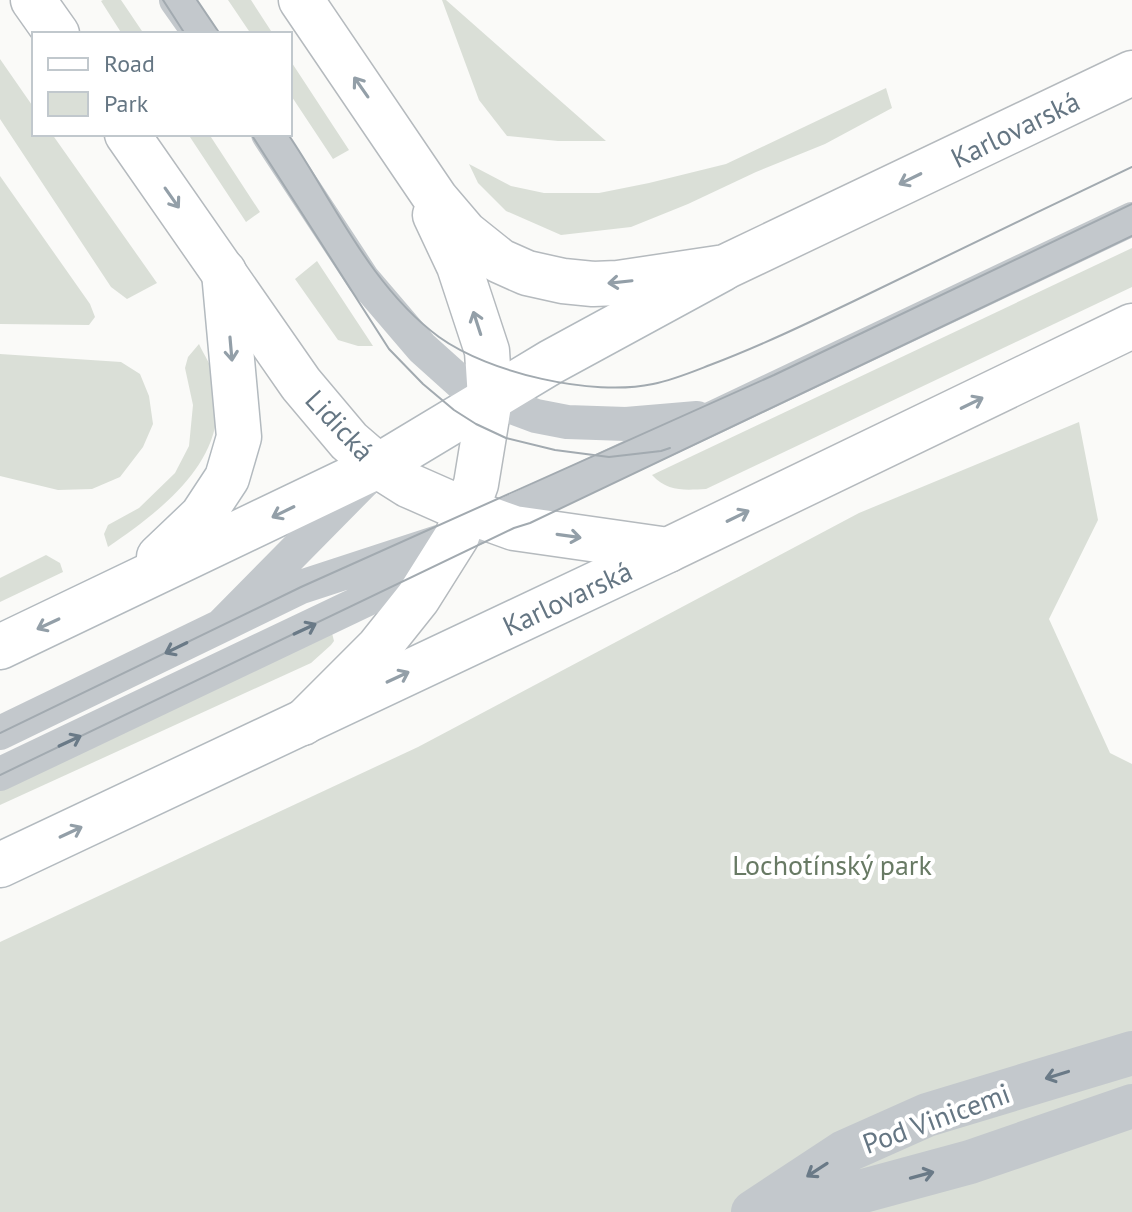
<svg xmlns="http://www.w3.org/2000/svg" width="1132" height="1212" font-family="'PT Sans',sans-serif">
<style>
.green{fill:#dadfd7}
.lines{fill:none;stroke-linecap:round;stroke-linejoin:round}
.secondary-casing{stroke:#b3babf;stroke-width:47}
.primary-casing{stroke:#b5babe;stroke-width:47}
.lane{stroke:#c3c8cc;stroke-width:34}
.street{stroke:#c3c8cc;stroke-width:44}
.secondary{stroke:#fff;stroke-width:44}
.primary{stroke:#fff;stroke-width:44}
.tram{stroke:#a2aab0;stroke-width:2}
.oneway{stroke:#939fa8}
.oneway2{stroke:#6a7a87}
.labels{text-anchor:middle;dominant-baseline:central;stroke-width:8;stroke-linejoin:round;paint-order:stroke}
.street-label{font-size:28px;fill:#657683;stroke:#fff}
.park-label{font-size:28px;fill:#687a64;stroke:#fff}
</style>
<rect width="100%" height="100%" fill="#fafaf8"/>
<path class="green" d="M 103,0 L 121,0 L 144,34 L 122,34 L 101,1 Z
M 228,0 L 251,0 L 273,34 L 251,34 Z
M 442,0 L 446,0 L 606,141 L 558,141 L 507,136 L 479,100 Z
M 0,59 L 34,108 L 34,134 L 52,134 L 157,283 L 127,299 L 111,287 L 0,119 Z
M 290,60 L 349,150 L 333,159 L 290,94 Z
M 886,88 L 892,108 L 825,144 L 756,172 L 688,204 L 631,227 L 561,235 L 506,211 L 478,183 L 469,164 L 511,186 L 544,193 L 599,193 L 649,183 L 726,164 Z
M 188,134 L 209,134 L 260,212 L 246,222 Z
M 0,176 L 90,304 L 95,317 L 89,325 L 0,324 Z
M 1132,248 L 1132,287 L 706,489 C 684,490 668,492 652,475 Z
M 317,261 L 373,346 L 358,346 L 338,340 L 295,279 Z
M 199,344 C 203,353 210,363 212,372 C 215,384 218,410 216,422 C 207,477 150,518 108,547 L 104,534 L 108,525 L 139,508 L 175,473 L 189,446 L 193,405 L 185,368 L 188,357 Z
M 0,354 L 121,362 L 140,374 L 149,396 L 153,424 L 143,447 L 120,477 L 92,489 L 58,490 L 0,476 Z
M 1079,422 L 1098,520 L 1049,619 L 1110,753 L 1132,764 L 1132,1212 L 0,1212 L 0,942 L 418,747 L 859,513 Z
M 46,555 L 60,563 L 63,572 L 0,602 L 0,578 Z
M 332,633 L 334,641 L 331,645 L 311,663 L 0,805 L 0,790 Z"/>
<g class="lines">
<g class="secondary-casing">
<path id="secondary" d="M 159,557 L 202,516 L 227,478 L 239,437 L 224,272
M 0,647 L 378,466 L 551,362 L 722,269
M 0,865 L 668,550"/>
</g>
<g class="primary-casing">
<path id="primary" d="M 33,0 L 57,34
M 301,0 L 436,199 L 465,233 L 500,261 L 527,273 L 563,281 L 593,284 L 618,283 L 725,267 L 1132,73
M 127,134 L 301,384 L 349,441 L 378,466 L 408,485 L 467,511 L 514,528 L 668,550 L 1132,326
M 303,723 L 379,647 L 418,598 L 457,536 L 476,484 L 490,399 L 487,351 L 459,266 L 435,215"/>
</g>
<path class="lane" d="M 176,0 L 200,34
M 268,134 L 363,279 L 422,348 L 471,392 L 536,416 L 567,422 L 626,424 L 697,418
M 221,626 L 301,587 L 457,536 L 493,521 L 717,416 L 1132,219
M 0,733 L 221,626 L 367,478
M 0,774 L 437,566"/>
<path class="street" d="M 753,1212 L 844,1152 L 927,1115 L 1132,1053
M 767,1212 L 808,1206 L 970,1162 L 1132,1106"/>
<use href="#secondary" class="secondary"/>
<use href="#primary" class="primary"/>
<path class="tram" d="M 163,0 L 185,34
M 197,0 L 220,34
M 251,134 L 389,349 L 423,384 L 454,410 L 476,424 L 506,438 L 555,450 L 609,457 L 661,451 L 670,448
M 288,134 C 334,202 371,287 439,337 C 489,373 592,397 653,384 C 673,380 692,372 710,365 C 760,346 806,324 854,301 C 947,256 1039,211 1132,167
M 0,733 L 301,587 L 774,375 L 1132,204
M 0,775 L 514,528 L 530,523 L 1132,236"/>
</g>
<defs><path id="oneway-shaft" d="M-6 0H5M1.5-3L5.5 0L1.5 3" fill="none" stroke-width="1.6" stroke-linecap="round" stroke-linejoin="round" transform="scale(2)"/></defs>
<g class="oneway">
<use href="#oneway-shaft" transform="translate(361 87) rotate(-125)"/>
<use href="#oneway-shaft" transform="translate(910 179) rotate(154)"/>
<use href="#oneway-shaft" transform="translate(172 198) rotate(55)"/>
<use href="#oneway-shaft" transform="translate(620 282) rotate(174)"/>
<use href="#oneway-shaft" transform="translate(477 323) rotate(-108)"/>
<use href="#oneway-shaft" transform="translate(231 349) rotate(85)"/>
<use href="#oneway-shaft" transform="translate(972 403) rotate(-26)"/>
<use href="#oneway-shaft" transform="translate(283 512) rotate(154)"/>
<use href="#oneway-shaft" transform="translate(738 516) rotate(-26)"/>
<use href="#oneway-shaft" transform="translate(569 536) rotate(8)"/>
<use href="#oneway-shaft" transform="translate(48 624) rotate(155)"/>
<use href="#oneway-shaft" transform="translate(398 677) rotate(-25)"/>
<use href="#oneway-shaft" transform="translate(71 832) rotate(-25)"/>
</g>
<g class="oneway2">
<use href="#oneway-shaft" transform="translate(305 629) rotate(-25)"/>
<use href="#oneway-shaft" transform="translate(176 648) rotate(154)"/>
<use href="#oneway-shaft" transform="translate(70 741) rotate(-25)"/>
<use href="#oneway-shaft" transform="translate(1057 1075) rotate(163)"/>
<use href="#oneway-shaft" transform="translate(817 1170) rotate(147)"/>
<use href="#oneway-shaft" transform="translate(922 1175) rotate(-15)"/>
</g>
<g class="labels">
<g class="street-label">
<text transform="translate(1015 129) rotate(-26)">Karlovarská</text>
<text transform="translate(340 425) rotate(47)">Lidická</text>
<text transform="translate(567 598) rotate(-25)">Karlovarská</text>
<text transform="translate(936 1118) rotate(-20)">Pod Vinicemi</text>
</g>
<g class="park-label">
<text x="832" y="864">Lochotínský park</text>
</g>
</g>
<rect x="32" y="32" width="260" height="104" fill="#ffffff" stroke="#c1c8cd" stroke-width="2"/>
<rect x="48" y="58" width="40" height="12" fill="#ffffff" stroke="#c1c8cd" stroke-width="2"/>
<text x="104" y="72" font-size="24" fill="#657683">Road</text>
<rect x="48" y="92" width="40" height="24" fill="#dadfd7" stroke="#c1c8cd" stroke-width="2"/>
<text x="104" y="112" font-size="24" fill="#657683">Park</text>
</svg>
